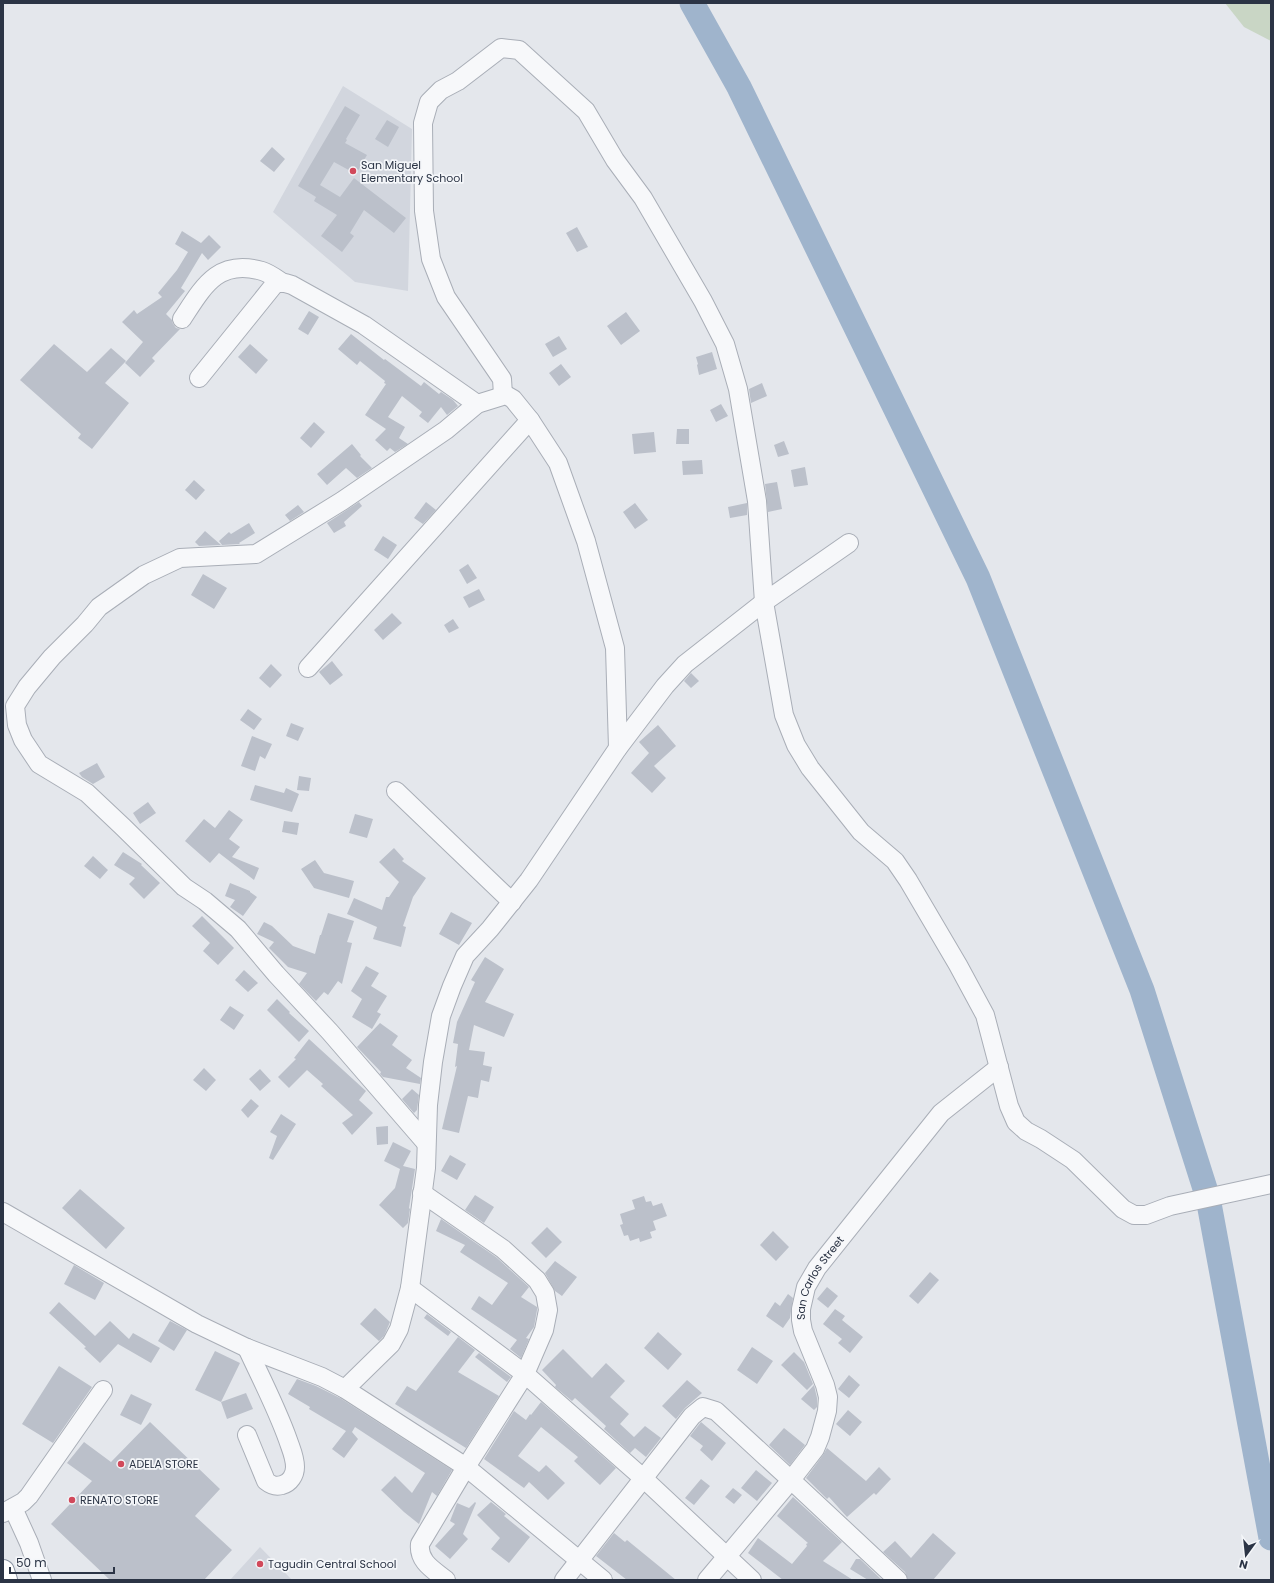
<svg xmlns="http://www.w3.org/2000/svg" width="1274" height="1583" font-family="Poppins,sans-serif">
<style>
.built{fill:#d2d6de}
.green{fill:#c9d6c5}
.lines{fill:none;stroke-linecap:round;stroke-linejoin:round}
.river{stroke:#9fb4cc;stroke-width:25}
.building{fill:#bbc0ca}
.minor-casing{stroke:#a9aeb7;stroke-width:20}
.highway-casing{stroke:#8b94a3;stroke-width:24}
.minor{stroke:#f7f8fa;stroke-width:18}
.highway{stroke:#fff;stroke-width:22}
.poi-dot{fill:#d1495b;stroke:#f4f6f9;stroke-width:1.5}
.labels{text-anchor:middle;dominant-baseline:central;stroke-width:3.5;stroke-linejoin:round;paint-order:stroke}
.poi-label{font-size:11px;fill:#2b3445;stroke:#f4f6f9;text-anchor:start}
.street-label{font-size:11px;fill:#2b3445;stroke:#f4f6f9}
</style>
<rect width="100%" height="100%" fill="#e4e7ec"/>
<path class="built" d="M 343,86 L 412,129 L 408,291 L 355,282 L 273,212 Z
M 260,1547 L 292,1580 L 230,1580 Z"/>
<path class="green" d="M 1225,3 L 1271,3 L 1271,41 L 1244,27 Z"/>
<g class="lines">
<path class="river" d="M 692,3 L 739,87 L 978,578 L 1142,990 L 1208,1198 L 1271,1538"/>
</g>
<path class="building" d="M 345,106 L 360,115 L 346,139 L 347,140 L 345,143 L 367,155 L 356,174 L 334,162 L 320,185 L 340,197 L 354,178 L 406,218 L 394,233 L 364,210 L 350,233 L 354,236 L 342,252 L 321,236 L 337,215 L 314,201 L 316,197 L 298,186 Z
M 387,120 L 399,127 L 388,147 L 375,139 Z
M 272,147 L 285,159 L 274,172 L 260,161 Z
M 577,227 L 588,247 L 577,252 L 566,233 Z
M 182,231 L 201,243 L 209,235 L 221,247 L 208,260 L 202,253 L 181,288 L 185,291 L 166,314 L 172,320 L 173,324 L 176,328 L 180,329 L 152,358 L 155,361 L 140,377 L 125,363 L 143,342 L 122,322 L 134,310 L 137,314 L 162,297 L 158,293 L 177,270 L 188,252 L 175,244 Z
M 309,311 L 319,317 L 308,335 L 298,329 Z
M 626,312 L 640,331 L 621,345 L 607,326 Z
M 351,334 L 384,360 L 385,359 L 421,386 L 424,382 L 439,394 L 441,392 L 453,400 L 458,406 L 447,415 L 441,407 L 428,423 L 419,416 L 422,412 L 402,396 L 388,417 L 405,427 L 399,438 L 408,444 L 395,452 L 390,448 L 387,451 L 375,440 L 386,429 L 365,415 L 386,384 L 384,383 L 385,381 L 360,361 L 357,365 L 338,349 Z
M 559,336 L 567,349 L 553,357 L 545,344 Z
M 54,344 L 87,372 L 111,348 L 126,361 L 105,383 L 129,403 L 92,449 L 78,438 L 81,434 L 20,380 Z
M 250,344 L 268,360 L 256,374 L 238,357 Z
M 712,352 L 717,369 L 699,375 L 697,365 L 698,364 L 696,357 Z
M 561,364 L 571,377 L 559,386 L 549,373 Z
M 762,383 L 767,396 L 751,403 L 749,389 Z
M 721,404 L 728,416 L 716,422 L 710,410 Z
M 314,422 L 325,432 L 311,448 L 300,438 Z
M 677,429 L 689,429 L 689,444 L 676,444 Z
M 654,432 L 656,452 L 634,454 L 632,434 Z
M 784,441 L 789,454 L 778,457 L 774,445 Z
M 352,444 L 361,455 L 360,456 L 372,468 L 357,478 L 346,468 L 327,485 L 317,474 Z
M 702,460 L 703,474 L 683,475 L 682,461 Z
M 805,467 L 808,485 L 794,487 L 791,470 Z
M 194,480 L 205,490 L 196,500 L 185,490 Z
M 777,482 L 782,509 L 768,512 L 765,484 Z
M 359,502 L 362,506 L 344,522 L 346,526 L 334,533 L 327,523 Z
M 426,502 L 436,510 L 423,524 L 414,518 Z
M 635,503 L 648,520 L 635,529 L 623,512 Z
M 747,503 L 747,515 L 730,518 L 728,507 Z
M 298,505 L 304,512 L 290,521 L 285,515 Z
M 249,523 L 255,533 L 239,543 L 240,544 L 222,545 L 219,541 L 229,532 L 231,534 Z
M 205,531 L 221,545 L 199,546 L 195,542 Z
M 383,536 L 397,545 L 388,559 L 374,550 Z
M 468,564 L 477,578 L 467,584 L 459,570 Z
M 203,574 L 227,588 L 214,609 L 191,595 Z
M 479,589 L 485,600 L 469,608 L 463,597 Z
M 392,613 L 402,623 L 383,640 L 374,630 Z
M 453,619 L 459,628 L 449,633 L 444,625 Z
M 332,661 L 343,675 L 330,685 L 319,672 Z
M 271,664 L 282,675 L 270,688 L 259,678 Z
M 691,673 L 699,681 L 691,688 L 684,681 Z
M 248,709 L 262,719 L 254,730 L 240,720 Z
M 291,723 L 304,728 L 298,741 L 286,736 Z
M 658,725 L 676,746 L 654,766 L 666,778 L 652,793 L 631,773 L 649,753 L 639,742 Z
M 252,736 L 272,744 L 265,759 L 260,756 L 255,771 L 241,766 Z
M 97,763 L 105,777 L 93,784 L 82,777 L 79,773 Z
M 299,776 L 311,778 L 309,791 L 297,790 Z
M 255,785 L 284,793 L 286,788 L 299,794 L 292,812 L 250,800 Z
M 148,802 L 156,813 L 140,824 L 133,813 Z
M 229,810 L 243,820 L 229,839 L 240,847 L 232,857 L 259,868 L 254,880 L 219,853 L 210,863 L 185,841 L 204,819 L 215,828 Z
M 355,814 L 373,819 L 367,838 L 349,833 Z
M 284,821 L 299,823 L 297,835 L 282,832 Z
M 394,848 L 404,859 L 402,861 L 426,878 L 413,897 L 403,926 L 406,927 L 401,947 L 373,939 L 377,927 L 347,914 L 354,898 L 382,910 L 386,897 L 389,897 L 399,882 L 379,862 Z
M 123,852 L 142,864 L 141,865 L 160,883 L 144,899 L 129,884 L 135,878 L 114,865 Z
M 93,856 L 108,870 L 100,879 L 84,866 Z
M 315,860 L 324,873 L 354,881 L 349,898 L 314,888 L 301,869 Z
M 230,883 L 250,891 L 250,892 L 257,897 L 243,916 L 230,907 L 235,900 L 225,896 Z
M 451,912 L 472,923 L 459,945 L 439,934 Z
M 328,913 L 354,921 L 347,942 L 352,943 L 342,984 L 338,981 L 328,995 L 324,992 L 316,1001 L 299,984 L 307,973 L 288,967 L 269,948 L 274,942 L 257,934 L 264,922 L 272,926 L 293,946 L 315,954 L 320,935 L 321,935 Z
M 202,916 L 234,948 L 218,965 L 203,951 L 210,943 L 192,926 Z
M 485,957 L 504,969 L 485,1002 L 514,1014 L 504,1037 L 474,1025 L 469,1050 L 485,1052 L 483,1065 L 492,1067 L 489,1082 L 481,1080 L 478,1098 L 468,1096 L 459,1133 L 442,1129 L 457,1066 L 455,1067 L 458,1044 L 453,1043 L 457,1022 L 475,982 L 471,980 Z
M 366,966 L 379,973 L 371,986 L 387,996 L 377,1012 L 381,1014 L 372,1029 L 352,1017 L 362,999 L 351,991 Z
M 244,970 L 258,983 L 248,992 L 235,980 Z
M 277,999 L 290,1012 L 289,1013 L 309,1031 L 299,1042 L 267,1010 Z
M 230,1006 L 244,1015 L 234,1030 L 220,1020 Z
M 380,1023 L 398,1036 L 392,1045 L 412,1060 L 406,1068 L 421,1078 L 420,1084 L 383,1077 L 380,1074 L 381,1072 L 357,1047 Z
M 309,1039 L 366,1091 L 359,1100 L 373,1113 L 352,1135 L 342,1123 L 353,1115 L 321,1086 L 323,1084 L 307,1070 L 289,1088 L 278,1077 L 296,1059 L 294,1058 Z
M 204,1068 L 216,1080 L 206,1091 L 193,1080 Z
M 260,1069 L 271,1081 L 260,1091 L 249,1079 Z
M 412,1089 L 419,1095 L 417,1110 L 414,1113 L 402,1099 Z
M 251,1099 L 259,1106 L 248,1118 L 241,1110 Z
M 281,1114 L 296,1124 L 273,1160 L 269,1158 L 277,1136 L 270,1132 Z
M 388,1126 L 388,1144 L 377,1145 L 376,1127 Z
M 393,1142 L 411,1151 L 403,1166 L 415,1169 L 409,1208 L 410,1209 L 408,1223 L 403,1228 L 379,1205 L 395,1188 L 400,1169 L 384,1161 Z
M 450,1155 L 466,1164 L 457,1180 L 441,1171 Z
M 80,1189 L 125,1228 L 106,1249 L 62,1208 Z
M 475,1195 L 494,1207 L 484,1223 L 465,1210 Z
M 644,1196 L 646,1202 L 651,1201 L 653,1206 L 662,1203 L 667,1216 L 653,1221 L 656,1230 L 650,1232 L 652,1238 L 640,1242 L 639,1238 L 630,1241 L 628,1235 L 624,1236 L 620,1225 L 623,1224 L 620,1214 L 635,1209 L 632,1200 Z
M 441,1219 L 496,1257 L 529,1287 L 521,1297 L 537,1307 L 537,1310 L 534,1327 L 526,1338 L 529,1339 L 521,1358 L 510,1349 L 517,1340 L 471,1309 L 479,1296 L 492,1305 L 508,1283 L 460,1252 L 465,1245 L 436,1231 Z
M 547,1227 L 562,1242 L 546,1258 L 531,1243 Z
M 773,1231 L 789,1247 L 776,1261 L 760,1245 Z
M 555,1261 L 577,1277 L 562,1296 L 555,1291 L 545,1273 Z
M 74,1265 L 104,1283 L 95,1300 L 64,1284 Z
M 930,1272 L 939,1280 L 918,1304 L 909,1296 Z
M 827,1287 L 838,1296 L 828,1308 L 817,1299 Z
M 788,1294 L 793,1298 L 790,1318 L 783,1328 L 766,1316 L 775,1302 L 780,1306 Z
M 59,1302 L 95,1336 L 110,1321 L 129,1339 L 133,1333 L 160,1348 L 151,1363 L 118,1344 L 100,1363 L 84,1348 L 86,1347 L 49,1313 Z
M 375,1308 L 390,1322 L 384,1336 L 379,1341 L 360,1324 Z
M 835,1309 L 845,1316 L 842,1320 L 863,1337 L 850,1353 L 838,1343 L 842,1339 L 823,1324 Z
M 427,1314 L 451,1332 L 448,1336 L 424,1318 Z
M 170,1321 L 187,1330 L 174,1351 L 158,1341 Z
M 658,1332 L 682,1354 L 668,1370 L 644,1348 Z
M 458,1337 L 475,1350 L 458,1372 L 499,1396 L 466,1448 L 395,1404 L 407,1386 L 416,1391 Z
M 752,1347 L 773,1361 L 757,1384 L 737,1370 Z
M 563,1349 L 592,1378 L 606,1363 L 625,1381 L 610,1397 L 629,1414 L 620,1424 L 634,1437 L 645,1426 L 661,1438 L 646,1457 L 635,1448 L 630,1453 L 604,1429 L 606,1426 L 575,1398 L 572,1401 L 555,1387 L 556,1385 L 542,1370 Z
M 215,1351 L 240,1363 L 221,1402 L 195,1390 Z
M 794,1352 L 804,1362 L 813,1384 L 807,1390 L 781,1365 Z
M 479,1353 L 511,1377 L 507,1382 L 475,1357 Z
M 59,1366 L 92,1387 L 53,1443 L 22,1424 Z
M 849,1375 L 860,1385 L 849,1398 L 838,1389 Z
M 297,1379 L 316,1386 L 340,1398 L 452,1470 L 437,1496 L 432,1492 L 419,1524 L 404,1512 L 381,1490 L 395,1476 L 412,1493 L 425,1473 L 355,1427 L 352,1432 L 358,1439 L 344,1458 L 332,1449 L 346,1431 L 309,1409 L 310,1407 L 288,1394 Z
M 687,1380 L 702,1393 L 685,1408 L 676,1419 L 662,1406 Z
M 814,1385 L 817,1398 L 817,1407 L 814,1410 L 801,1399 Z
M 246,1393 L 253,1409 L 227,1419 L 221,1402 Z
M 131,1394 L 152,1404 L 141,1425 L 120,1415 Z
M 541,1402 L 616,1468 L 600,1485 L 574,1461 L 578,1457 L 541,1427 L 518,1456 L 539,1472 L 546,1465 L 565,1483 L 548,1500 L 529,1482 L 524,1488 L 484,1459 L 514,1411 L 526,1420 L 530,1414 L 531,1415 Z
M 848,1410 L 862,1422 L 850,1436 L 836,1424 Z
M 150,1422 L 220,1489 L 195,1516 L 232,1550 L 204,1580 L 110,1580 L 51,1524 L 92,1481 L 67,1463 L 84,1442 L 111,1462 Z
M 701,1422 L 726,1443 L 712,1461 L 700,1450 L 703,1446 L 690,1436 Z
M 784,1428 L 805,1445 L 790,1465 L 769,1445 Z
M 827,1448 L 866,1481 L 879,1467 L 891,1479 L 876,1495 L 874,1493 L 847,1517 L 829,1497 L 827,1499 L 806,1478 L 823,1455 Z
M 756,1470 L 772,1483 L 757,1501 L 741,1488 Z
M 701,1479 L 710,1486 L 694,1505 L 685,1498 Z
M 733,1488 L 742,1495 L 734,1504 L 725,1497 Z
M 793,1497 L 842,1542 L 823,1561 L 853,1580 L 783,1580 L 748,1553 L 758,1538 L 792,1564 L 807,1546 L 806,1544 L 808,1543 L 777,1516 Z
M 475,1502 L 476,1503 L 463,1534 L 468,1539 L 450,1559 L 435,1546 L 455,1524 L 450,1521 L 457,1503 L 469,1508 Z
M 491,1502 L 506,1514 L 504,1516 L 530,1537 L 509,1563 L 491,1549 L 500,1538 L 477,1515 Z
M 614,1533 L 625,1542 L 627,1540 L 676,1580 L 627,1580 L 596,1556 Z
M 933,1533 L 956,1553 L 933,1580 L 908,1580 L 905,1572 L 883,1552 L 895,1541 L 911,1558 Z
M 856,1559 L 860,1559 L 882,1580 L 868,1580 L 850,1569 Z"/>
<g class="lines">
<g class="minor-casing">
<g id="minor">
<path d="M 182,319 C 203,287 218,258 262,271 C 269,273 277,279 283,283"/>
<path d="M 199,378 L 274,285 C 281,281 286,283 292,285 L 364,325 L 477,404"/>
<path d="M 503,395 L 502,379 L 446,297 L 431,259 L 424,211 L 423,123 L 429,102 L 441,90 L 458,81 L 501,48 L 519,50 L 586,111 L 615,160 L 643,198 L 703,301 L 725,344 L 738,389 L 757,501 L 764,602 L 784,715 L 796,745 L 810,768 L 861,832 L 895,861 L 908,880 L 958,965 L 985,1015 L 1009,1106 L 1016,1122 L 1026,1131 L 1041,1139 L 1073,1160 L 1123,1209 L 1134,1215 L 1146,1215 L 1170,1206 L 1271,1184"/>
<path d="M 308,668 L 530,420"/>
<path d="M 396,791 L 512,902"/>
<path d="M 426,1143 L 330,1032 L 276,974 L 238,929 L 205,901 L 184,887 L 123,827 L 87,793 L 39,764 L 23,740 L 17,725 L 15,706 L 27,687 L 52,657 L 85,624 L 99,607 L 144,575 L 180,558 L 256,554 L 342,501 L 446,430 L 477,404 L 506,395 L 513,399 L 530,420 L 558,463 L 586,541 L 615,648 L 618,748"/>
<path d="M 422,1193 L 503,1249 L 537,1280 L 545,1293 L 548,1310 L 544,1330 L 525,1374 L 466,1467 L 420,1544 C 418,1562 434,1570 446,1580"/>
<path d="M 3,1212 L 197,1324 L 247,1348 L 322,1377 L 345,1389 L 466,1467 L 603,1580"/>
<path d="M 410,1288 L 525,1374 L 643,1478 L 752,1580"/>
<path d="M 247,1348 C 261,1378 277,1409 288,1440 C 291,1449 295,1457 295,1467 C 295,1475 290,1483 282,1485 C 275,1487 271,1485 266,1481 L 247,1435"/>
<path d="M 345,1389 L 391,1344 L 399,1329 L 410,1288 L 426,1168 L 428,1105 L 433,1062 L 441,1016 L 452,986 L 465,956 L 490,929 L 529,880 L 618,748 L 665,686 L 685,664 L 764,602 L 849,543"/>
<path d="M 13,1508 L 29,1543 L 42,1580"/>
<path d="M 3,1513 L 23,1502 L 29,1496 L 103,1390"/>
<path d="M 564,1580 L 692,1416 L 703,1407 L 716,1411 L 791,1480 L 898,1580"/>
<path id="s1" d="M 707,1580 L 791,1480 L 815,1449 L 820,1437 L 827,1411 L 828,1397 L 825,1385 L 803,1331 L 801,1320 L 801,1309 L 806,1287 L 817,1268 L 941,1113 L 999,1067"/>
</g>
</g>
<g class="highway-casing">
<path id="highway" d="M 3,1571 L 6,1580"/>
</g>
<use href="#minor" class="minor"/>
<use href="#highway" class="highway"/>
</g>
<g class="poi-dot">
<circle cx="353" cy="171" r="4"/>
<circle cx="121" cy="1464" r="4"/>
<circle cx="72" cy="1500" r="4"/>
<circle cx="260" cy="1564" r="4"/>
</g>
<g class="labels">
<g class="poi-label">
<text x="361" y="165">San Miguel<tspan x="361" dy="13">Elementary School</tspan></text>
<text x="129" y="1464">ADELA STORE</text>
<text x="80" y="1500">RENATO STORE</text>
<text x="268" y="1564">Tagudin Central School</text>
</g>
<g class="street-label">
<text stroke="none"><textPath href="#s1" startOffset="353">San Carlos Street</textPath></text>
</g>
</g>
<rect width="1274" height="1583" fill="none" stroke="#2b3445" stroke-width="8"/>
<g transform="translate(1246 1555) rotate(195)" stroke="#f4f6f9" stroke-width="3" paint-order="stroke">
<path d="M0-3L7 15L0 10L-7 15Z" fill="#2b3445"/>
<text y="-6" font-size="11" font-weight="bold" text-anchor="middle" fill="#2b3445">N</text>
</g>
<path d="M10 1567v6h104v-6" fill="none" stroke="#2b3445" stroke-width="2"/>
<text x="16" y="1567" font-size="12" fill="#2b3445" stroke="#f4f6f9" stroke-width="3" paint-order="stroke">50 m</text>
</svg>
